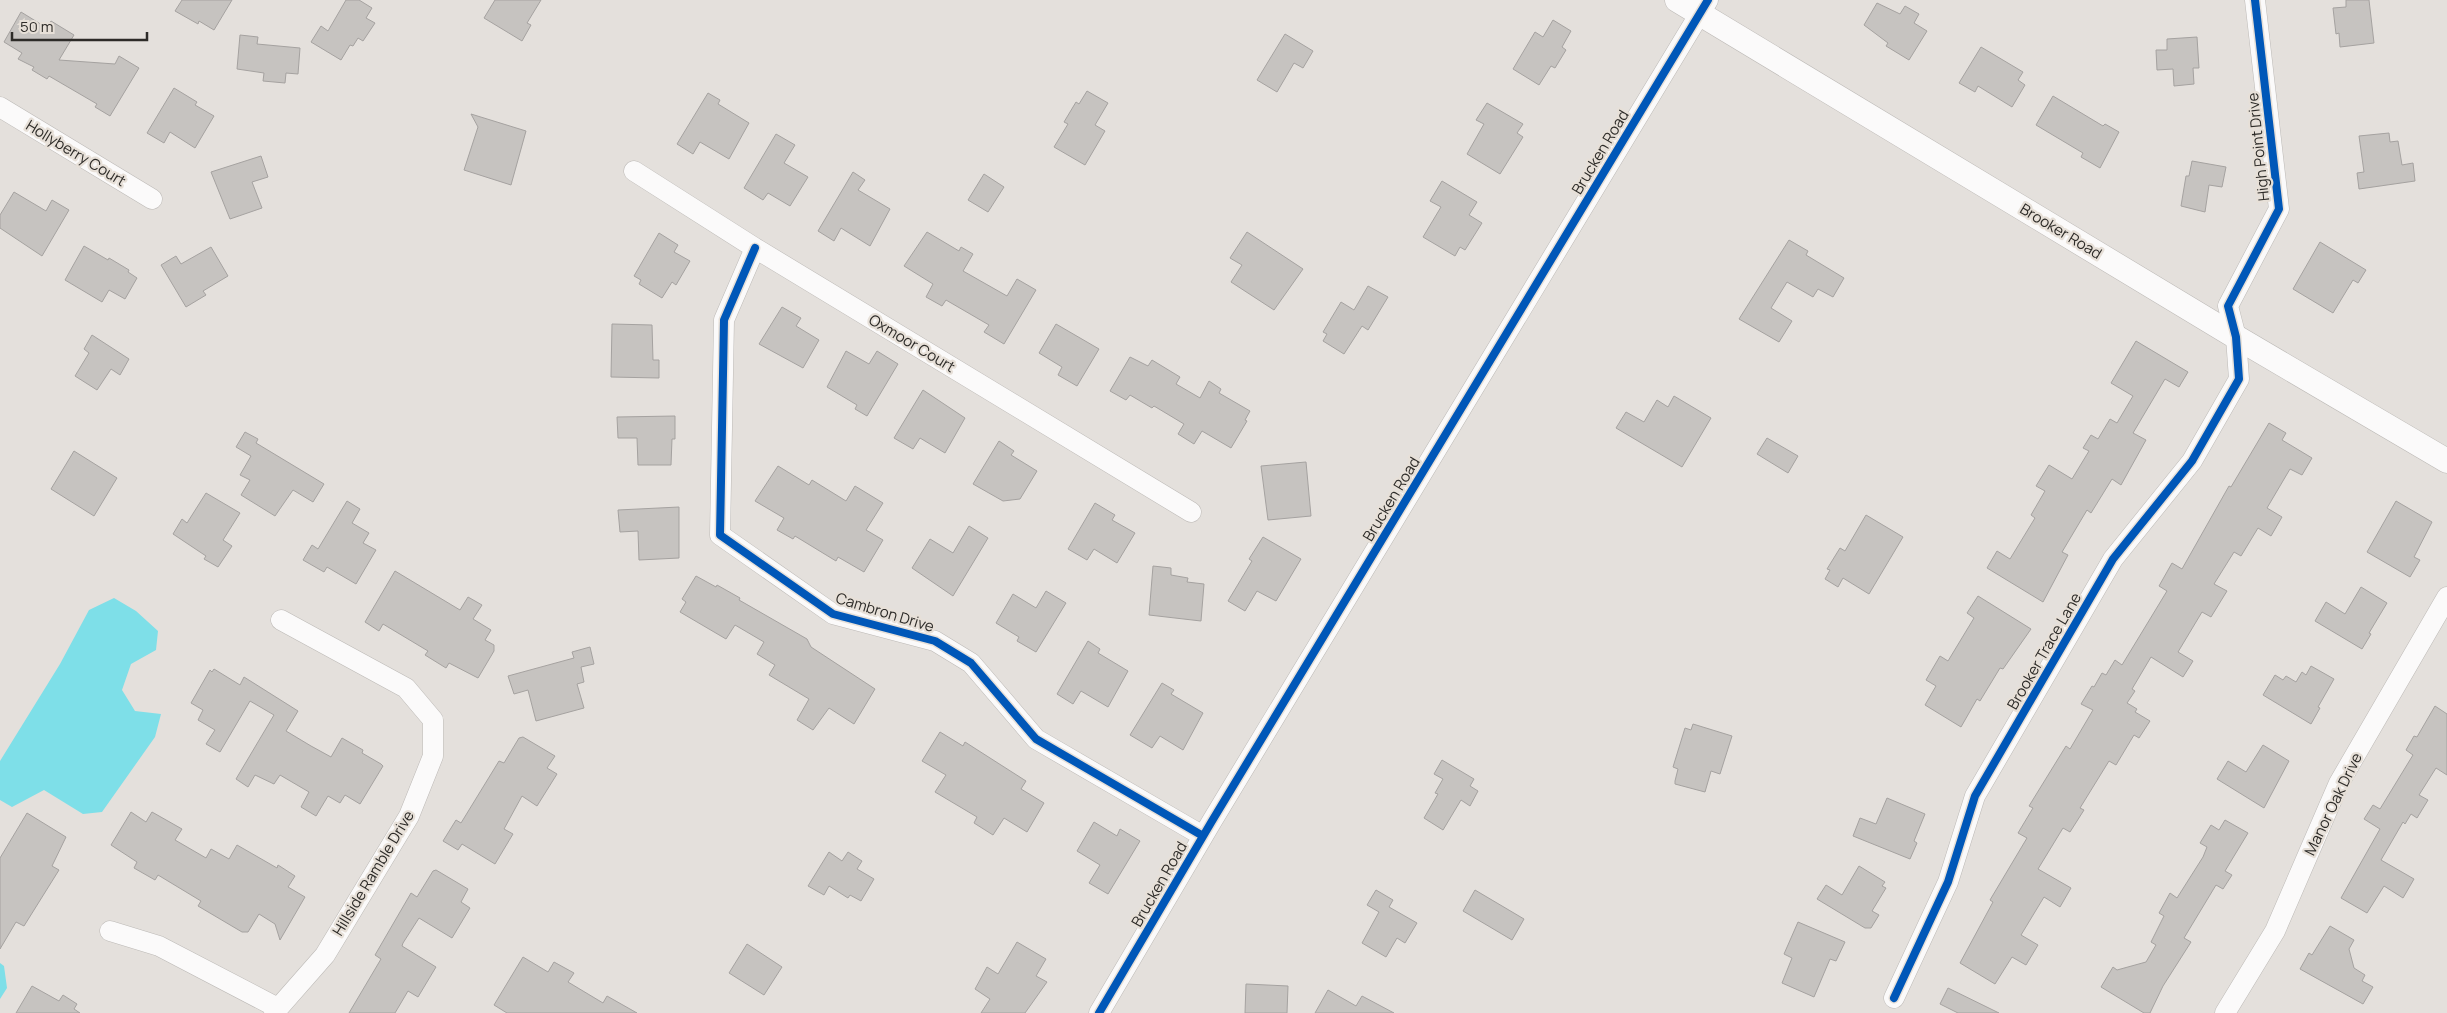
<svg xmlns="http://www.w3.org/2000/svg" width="2447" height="1013" font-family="Manrope,sans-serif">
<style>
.water{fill:#7edfe8}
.building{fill:#c6c3c0;stroke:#a5a2a0}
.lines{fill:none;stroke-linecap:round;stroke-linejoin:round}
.minor-casing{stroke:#bcb9b6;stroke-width:21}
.tertiary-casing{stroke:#bcb9b6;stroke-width:25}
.minor{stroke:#fbfafa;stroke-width:20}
.tertiary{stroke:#fbfafa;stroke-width:24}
.cycleway-casing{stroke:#e7e0d8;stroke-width:11}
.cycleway{stroke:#0057b8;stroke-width:8}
.labels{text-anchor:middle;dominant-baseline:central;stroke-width:4.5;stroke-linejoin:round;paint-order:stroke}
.street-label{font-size:15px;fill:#2d2b28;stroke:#e7e0d8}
</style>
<rect width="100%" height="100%" fill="#e4e0dc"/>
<path class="water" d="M 114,598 L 136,611 L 158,631 L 156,650 L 131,664 L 122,690 L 135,711 L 161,714 L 155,737 L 102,812 L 83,814 L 44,790 L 12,807 L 0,800 L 0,761 L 60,664 L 89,610 Z
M 0,963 L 4,966 L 7,988 L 0,999 Z"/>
<path class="building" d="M 182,0 L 232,0 L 214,30 L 199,21 L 198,24 L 175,11 Z
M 346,0 L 359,0 L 372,8 L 366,18 L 375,23 L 363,41 L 358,38 L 353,46 L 350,45 L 341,60 L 311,42 L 321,26 L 328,31 Z
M 495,0 L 541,0 L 527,23 L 531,25 L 522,41 L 484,18 Z
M 2346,0 L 2369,0 L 2374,43 L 2340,47 L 2339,33 L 2336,34 L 2333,8 L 2346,7 Z
M 1877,3 L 1900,14 L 1905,6 L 1919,14 L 1914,23 L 1927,31 L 1909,60 L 1886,46 L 1888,43 L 1864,25 Z
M 21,12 L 47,28 L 51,21 L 74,35 L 59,60 L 115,64 L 119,56 L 139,68 L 110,116 L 95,107 L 97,104 L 49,76 L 47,79 L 32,70 L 34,67 L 18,59 L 22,53 L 4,42 Z
M 1553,20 L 1571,31 L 1562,47 L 1566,50 L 1555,68 L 1551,66 L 1539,85 L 1513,69 L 1535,32 L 1543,37 Z
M 1285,34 L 1313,51 L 1303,68 L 1294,63 L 1277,92 L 1257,80 Z
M 240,35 L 258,37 L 257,44 L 300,48 L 298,74 L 286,73 L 285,83 L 263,81 L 264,73 L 237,69 Z
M 2197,37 L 2199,68 L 2193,68 L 2194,84 L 2174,86 L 2173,69 L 2157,70 L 2156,50 L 2167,50 L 2167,39 Z
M 1981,47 L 2023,72 L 2018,80 L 2025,85 L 2012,107 L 1978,86 L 1975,92 L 1959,83 Z
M 174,88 L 197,102 L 195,105 L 214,116 L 195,148 L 170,132 L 164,143 L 147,133 Z
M 1087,91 L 1108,103 L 1095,125 L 1105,131 L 1085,165 L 1054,147 L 1068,124 L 1064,122 L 1076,102 L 1079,104 Z
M 708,93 L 720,100 L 718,104 L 749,123 L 729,159 L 700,142 L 693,154 L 677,144 Z
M 2053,96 L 2103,126 L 2105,124 L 2119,132 L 2100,168 L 2081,157 L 2083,153 L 2036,125 Z
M 1487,103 L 1523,124 L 1517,133 L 1523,137 L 1500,174 L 1467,154 L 1484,124 L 1476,120 Z
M 471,114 L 526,131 L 511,185 L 464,170 L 478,127 Z
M 2389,133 L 2390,142 L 2398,141 L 2402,165 L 2413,163 L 2415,181 L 2359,189 L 2357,173 L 2364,172 L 2359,136 Z
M 776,134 L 795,145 L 784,163 L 808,177 L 790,206 L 768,193 L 763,200 L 744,188 Z
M 261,156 L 268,177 L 252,182 L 262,208 L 230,219 L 211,172 Z
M 2192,161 L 2226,167 L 2222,187 L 2209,185 L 2205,212 L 2181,206 L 2186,176 L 2189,176 Z
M 853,172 L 865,180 L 858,190 L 890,209 L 870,246 L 841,228 L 834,241 L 818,231 Z
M 984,174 L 1004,187 L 988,212 L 968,200 Z
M 1442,181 L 1477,202 L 1469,215 L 1482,223 L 1465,250 L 1460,247 L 1455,256 L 1423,237 L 1441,207 L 1430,201 Z
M 14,192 L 46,211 L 52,200 L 69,210 L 42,256 L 0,228 L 0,215 Z
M 927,232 L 959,251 L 961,247 L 973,254 L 963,271 L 1007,296 L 1017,279 L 1036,290 L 1004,344 L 984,332 L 989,325 L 946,300 L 942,306 L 926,297 L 933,284 L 904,266 Z
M 1247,232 L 1303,269 L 1274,310 L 1231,282 L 1242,265 L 1230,258 Z
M 659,233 L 678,245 L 674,252 L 690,261 L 676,285 L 672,282 L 662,298 L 639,284 L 641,280 L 634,276 Z
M 1789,240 L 1808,251 L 1806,255 L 1844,278 L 1833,297 L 1818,289 L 1813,297 L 1787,282 L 1771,308 L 1792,321 L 1779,342 L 1739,319 Z
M 2320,242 L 2366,270 L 2358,283 L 2353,280 L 2333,313 L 2293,289 Z
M 84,246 L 108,260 L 109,258 L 129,270 L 128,272 L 137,278 L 125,299 L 109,290 L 102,302 L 65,280 Z
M 211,247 L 228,276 L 203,291 L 206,295 L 186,307 L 161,265 L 176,256 L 181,264 Z
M 1368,286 L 1388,297 L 1368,330 L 1362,326 L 1344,354 L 1323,341 L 1327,334 L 1323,332 L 1341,302 L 1354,310 Z
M 782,307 L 801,318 L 796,326 L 819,340 L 803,368 L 759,344 Z
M 612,324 L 652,325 L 653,360 L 659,360 L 659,378 L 611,377 Z
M 1056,324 L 1099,349 L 1077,386 L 1058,375 L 1062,367 L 1039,353 Z
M 92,335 L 129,359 L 120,375 L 111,369 L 97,390 L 75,376 L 89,353 L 84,349 Z
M 2136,341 L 2188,372 L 2179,387 L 2165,379 L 2133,433 L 2146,440 L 2121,485 L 2112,479 L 2091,513 L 2087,510 L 2062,552 L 2068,555 L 2043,602 L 1987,568 L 1997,551 L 2010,559 L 2035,518 L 2031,515 L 2045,491 L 2036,486 L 2049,465 L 2072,479 L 2089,451 L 2083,448 L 2091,435 L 2098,439 L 2110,419 L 2117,423 L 2133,396 L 2111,383 Z
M 846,351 L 869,364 L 877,351 L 898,364 L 867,416 L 855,409 L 857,405 L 827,387 Z
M 1130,357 L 1148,366 L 1152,360 L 1180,377 L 1176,384 L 1200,398 L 1209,381 L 1221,389 L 1219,393 L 1250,411 L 1245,420 L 1247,421 L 1231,448 L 1202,431 L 1194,444 L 1178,434 L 1184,424 L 1154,406 L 1152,408 L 1130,395 L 1126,400 L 1110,391 Z
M 923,390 L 965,418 L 945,453 L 920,438 L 913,449 L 894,438 Z
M 1674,396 L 1711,418 L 1682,467 L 1616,428 L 1626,412 L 1644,422 L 1657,400 L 1668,407 Z
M 675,416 L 675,439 L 672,439 L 671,465 L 638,465 L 637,438 L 618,438 L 617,417 Z
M 2269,423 L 2286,433 L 2282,440 L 2312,458 L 2302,475 L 2290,469 L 2267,508 L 2282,517 L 2271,536 L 2258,528 L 2241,556 L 2234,552 L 2214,584 L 2227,591 L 2211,617 L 2202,612 L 2178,652 L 2193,661 L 2183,677 L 2151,657 L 2132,689 L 2135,691 L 2127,703 L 2137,709 L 2135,712 L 2150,721 L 2139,738 L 2134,735 L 2116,765 L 2109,761 L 2080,808 L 2084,810 L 2070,832 L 2063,828 L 2038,869 L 2071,888 L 2060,907 L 2044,897 L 2021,935 L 2038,945 L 2026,965 L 2012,957 L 1995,984 L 1960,963 L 1993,902 L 1990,900 L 2027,838 L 2018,833 L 2033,808 L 2029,806 L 2066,746 L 2070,749 L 2093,710 L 2081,704 L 2092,686 L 2094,687 L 2102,673 L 2106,675 L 2115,660 L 2122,665 L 2167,591 L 2159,586 L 2172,563 L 2182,569 L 2229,486 L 2231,487 Z
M 245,432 L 258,439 L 256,443 L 324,484 L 313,502 L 293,490 L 275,516 L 241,495 L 250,480 L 240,475 L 251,456 L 236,447 Z
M 1767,438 L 1798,456 L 1788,473 L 1757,454 Z
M 999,441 L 1014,451 L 1011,455 L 1037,471 L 1020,499 L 1003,501 L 973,484 Z
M 74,451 L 117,478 L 94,516 L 51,489 Z
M 1306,462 L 1311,516 L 1268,520 L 1261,466 Z
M 778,466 L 809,485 L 812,480 L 846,501 L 855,486 L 883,503 L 866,530 L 883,540 L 864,572 L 838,557 L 836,561 L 795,536 L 793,539 L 777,530 L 784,518 L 755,501 Z
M 206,493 L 240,513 L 223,540 L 232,546 L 218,567 L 204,559 L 206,556 L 173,534 L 182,519 L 187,523 Z
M 347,501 L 360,509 L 352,523 L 369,533 L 363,543 L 376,550 L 356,584 L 327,567 L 324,572 L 303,560 L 312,545 L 318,549 Z
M 2396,501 L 2432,522 L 2414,557 L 2420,560 L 2410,577 L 2367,552 Z
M 1095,503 L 1115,515 L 1112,520 L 1135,533 L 1117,563 L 1094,549 L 1087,560 L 1068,549 Z
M 679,507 L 679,558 L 639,560 L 638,531 L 620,532 L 618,510 Z
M 1866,515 L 1903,537 L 1869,594 L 1843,578 L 1838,587 L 1825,579 L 1830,570 L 1827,569 L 1840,548 L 1845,551 Z
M 969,526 L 988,538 L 953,596 L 912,568 L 930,539 L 953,553 Z
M 1263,537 L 1301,559 L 1276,601 L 1257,591 L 1245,611 L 1228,601 L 1252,561 L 1249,559 Z
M 1153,566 L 1171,568 L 1171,575 L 1188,578 L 1187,582 L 1204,584 L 1201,621 L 1149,615 Z
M 395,571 L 460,610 L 468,597 L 482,605 L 473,619 L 491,630 L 485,640 L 494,645 L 494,651 L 478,678 L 449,663 L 446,668 L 425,655 L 428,651 L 383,624 L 379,631 L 365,622 Z
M 696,576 L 716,587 L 717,585 L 740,598 L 739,600 L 807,639 L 811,647 L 875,689 L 854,724 L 829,708 L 813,730 L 797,720 L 809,699 L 769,675 L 775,665 L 757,654 L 764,642 L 735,625 L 726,639 L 680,612 L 686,602 L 682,599 Z
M 2361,587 L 2387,603 L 2369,633 L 2371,634 L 2362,649 L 2315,621 L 2326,602 L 2345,614 Z
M 1046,591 L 1066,603 L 1036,652 L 1017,641 L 1019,637 L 996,623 L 1013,594 L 1036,608 Z
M 1978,596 L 2031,629 L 2003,669 L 2000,668 L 1980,701 L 1977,699 L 1961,727 L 1925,705 L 1936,686 L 1926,680 L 1940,656 L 1948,661 L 1974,618 L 1967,613 Z
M 1088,641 L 1100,649 L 1098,653 L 1128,671 L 1108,707 L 1081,691 L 1073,704 L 1057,694 Z
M 590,647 L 594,664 L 581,667 L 584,682 L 577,684 L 584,708 L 536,721 L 528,690 L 514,694 L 508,676 L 574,658 L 572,652 Z
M 2311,666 L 2334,679 L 2318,707 L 2320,708 L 2311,724 L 2263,695 L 2275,675 L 2283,680 L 2286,676 L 2296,682 L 2302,672 L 2306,675 Z
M 214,669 L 240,685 L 244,677 L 298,711 L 286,731 L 311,746 L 331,757 L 342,738 L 363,750 L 362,753 L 381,764 L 383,766 L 360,804 L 345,795 L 340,803 L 328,796 L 316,816 L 301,807 L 309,792 L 280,775 L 274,784 L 255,775 L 248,787 L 236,779 L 274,715 L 250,701 L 220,752 L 206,744 L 215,730 L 198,720 L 203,710 L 191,703 L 210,670 L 212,672 Z
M 1162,683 L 1174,690 L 1171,694 L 1203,713 L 1183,750 L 1160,736 L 1152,748 L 1130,735 Z
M 2435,706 L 2447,714 L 2447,775 L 2436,768 L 2419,795 L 2428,800 L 2417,818 L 2411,814 L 2405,824 L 2403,822 L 2381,860 L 2414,879 L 2403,898 L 2384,886 L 2367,913 L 2341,898 L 2380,829 L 2364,819 L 2373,805 L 2380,809 L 2413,755 L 2406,750 L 2414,736 L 2417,737 Z
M 1693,724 L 1732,736 L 1720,774 L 1711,771 L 1705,792 L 1675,784 L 1675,781 L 1678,769 L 1673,767 L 1685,728 L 1691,730 Z
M 940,732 L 963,746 L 965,742 L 1026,781 L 1021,789 L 1044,803 L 1027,832 L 1004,818 L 993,835 L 974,823 L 977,817 L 935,792 L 946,775 L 922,761 Z
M 523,737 L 555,756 L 547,768 L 557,774 L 537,806 L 522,796 L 504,829 L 513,834 L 495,864 L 462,844 L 458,850 L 443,841 L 456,820 L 461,823 L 499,761 L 504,763 L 519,738 Z
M 2263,745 L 2289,761 L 2264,808 L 2217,779 L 2228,761 L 2246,772 Z
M 1442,760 L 1474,779 L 1470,786 L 1478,791 L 1470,806 L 1461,800 L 1443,830 L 1424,818 L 1438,794 L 1435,793 L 1443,779 L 1434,774 Z
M 1887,798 L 1925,814 L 1914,841 L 1917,843 L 1910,859 L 1853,836 L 1860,818 L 1876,824 Z
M 131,812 L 146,822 L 152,812 L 182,829 L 175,840 L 206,858 L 211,849 L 229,859 L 237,845 L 277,868 L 278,865 L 295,876 L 288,887 L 305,897 L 280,940 L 275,924 L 259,914 L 248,932 L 242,932 L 198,906 L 201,901 L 158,875 L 155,880 L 134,868 L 137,862 L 111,845 Z
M 27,813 L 66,837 L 52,866 L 59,870 L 24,926 L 16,922 L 0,949 L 0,858 Z
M 2225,820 L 2248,833 L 2225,871 L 2232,875 L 2223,889 L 2216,885 L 2184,938 L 2191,942 L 2163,986 L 2150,1013 L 2144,1013 L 2101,987 L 2113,967 L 2117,970 L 2146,962 L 2156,945 L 2151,942 L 2164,916 L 2159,913 L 2170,893 L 2177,898 L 2203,857 L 2207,847 L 2200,843 L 2211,825 L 2219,830 Z
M 1094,822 L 1117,836 L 1120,829 L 1140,841 L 1108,894 L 1089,883 L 1100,865 L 1077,851 Z
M 829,852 L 842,861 L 848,852 L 862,861 L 857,869 L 874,879 L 861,901 L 850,895 L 848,898 L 829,886 L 824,895 L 808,886 Z
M 1859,866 L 1885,882 L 1882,886 L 1886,888 L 1872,911 L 1879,915 L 1871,928 L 1865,928 L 1817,899 L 1826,885 L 1842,895 Z
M 436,870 L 468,889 L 461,902 L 470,908 L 452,938 L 419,918 L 403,943 L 402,946 L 436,967 L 418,997 L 408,991 L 395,1013 L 349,1013 L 381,959 L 375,955 L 411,893 L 417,897 L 433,871 Z
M 1376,890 L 1393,900 L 1389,907 L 1417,923 L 1405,943 L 1397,938 L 1386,957 L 1362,943 L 1379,912 L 1367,905 Z
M 1475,890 L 1524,919 L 1512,940 L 1463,911 Z
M 1798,922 L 1845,942 L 1836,961 L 1830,959 L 1814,997 L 1782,983 L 1792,958 L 1784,954 Z
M 2330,926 L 2354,940 L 2349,949 L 2354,968 L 2365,975 L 2362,981 L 2373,987 L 2363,1004 L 2300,969 L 2309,953 L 2312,955 Z
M 1017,942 L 1046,959 L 1036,976 L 1047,982 L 1025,1013 L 981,1013 L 990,999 L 975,989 L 987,967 L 998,974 Z
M 747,944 L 782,967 L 764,995 L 729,973 Z
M 523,957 L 548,972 L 554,962 L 574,973 L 568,982 L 603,1003 L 607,996 L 637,1013 L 507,1013 L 494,1005 Z
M 1246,984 L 1288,986 L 1287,1013 L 1245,1013 Z
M 32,986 L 59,1001 L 63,995 L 77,1004 L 74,1009 L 80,1013 L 16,1013 Z
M 1948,988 L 1999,1013 L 1958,1013 L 1940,1004 Z
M 1328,990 L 1356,1006 L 1362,996 L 1394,1013 L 1315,1013 Z"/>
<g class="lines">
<g class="minor-casing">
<path id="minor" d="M 0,107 L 152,199
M 634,171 L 755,248 L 1191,512
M 755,248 L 724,320 L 720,535 L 833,614 L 935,641 L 971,663 L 1036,739 L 1203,836
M 110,931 L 159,946 L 278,1008
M 1894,998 L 1948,882 L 1975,796 L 2113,559 L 2192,461 L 2239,379 L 2236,337 L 2228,306 L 2279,209 L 2255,0
M 274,1013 L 325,955 L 409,816 L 433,756 L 433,720 L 406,688 L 281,620
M 1099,1013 L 1212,821 L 1708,0
M 2225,1013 L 2275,931 L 2339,783 L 2447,597"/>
</g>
<g class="tertiary-casing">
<path id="tertiary" d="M 1677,0 L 2236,337 L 2447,461"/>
</g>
<use href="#minor" class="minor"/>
<use href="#tertiary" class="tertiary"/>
<g class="cycleway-casing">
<path id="cycleway" d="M 755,248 L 724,320 L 720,535 L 833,614 L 935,641 L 971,663 L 1036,739 L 1203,836
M 1894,998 L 1948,882 L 1975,796 L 2113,559 L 2192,461 L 2239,379 L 2236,337 L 2228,306 L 2279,209 L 2255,0
M 1099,1013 L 1212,821 L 1708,0"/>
</g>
<use href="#cycleway" class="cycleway"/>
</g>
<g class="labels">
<g class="street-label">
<text transform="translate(2258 147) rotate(-96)">High Point Drive</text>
<text transform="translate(1600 152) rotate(-59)">Brucken Road</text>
<text transform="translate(76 153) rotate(31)">Hollyberry Court</text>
<text transform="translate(2061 231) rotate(31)">Brooker Road</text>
<text transform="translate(912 343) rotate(31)">Oxmoor Court</text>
<text transform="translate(1391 499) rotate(-59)">Brucken Road</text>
<text transform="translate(885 612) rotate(17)">Cambron Drive</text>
<text transform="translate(2044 651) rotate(-60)">Brooker Trace Lane</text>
<text transform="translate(2333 804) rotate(-64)">Manor Oak Drive</text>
<text transform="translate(373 873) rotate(-59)">Hillside Ramble Drive</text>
<text transform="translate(1159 884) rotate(-60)">Brucken Road</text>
</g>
</g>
<path d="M12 32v8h135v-8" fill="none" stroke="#2d2b28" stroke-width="2.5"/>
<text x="20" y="32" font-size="15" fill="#2d2b28" stroke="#e7e0d8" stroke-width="4" paint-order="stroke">50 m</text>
</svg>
